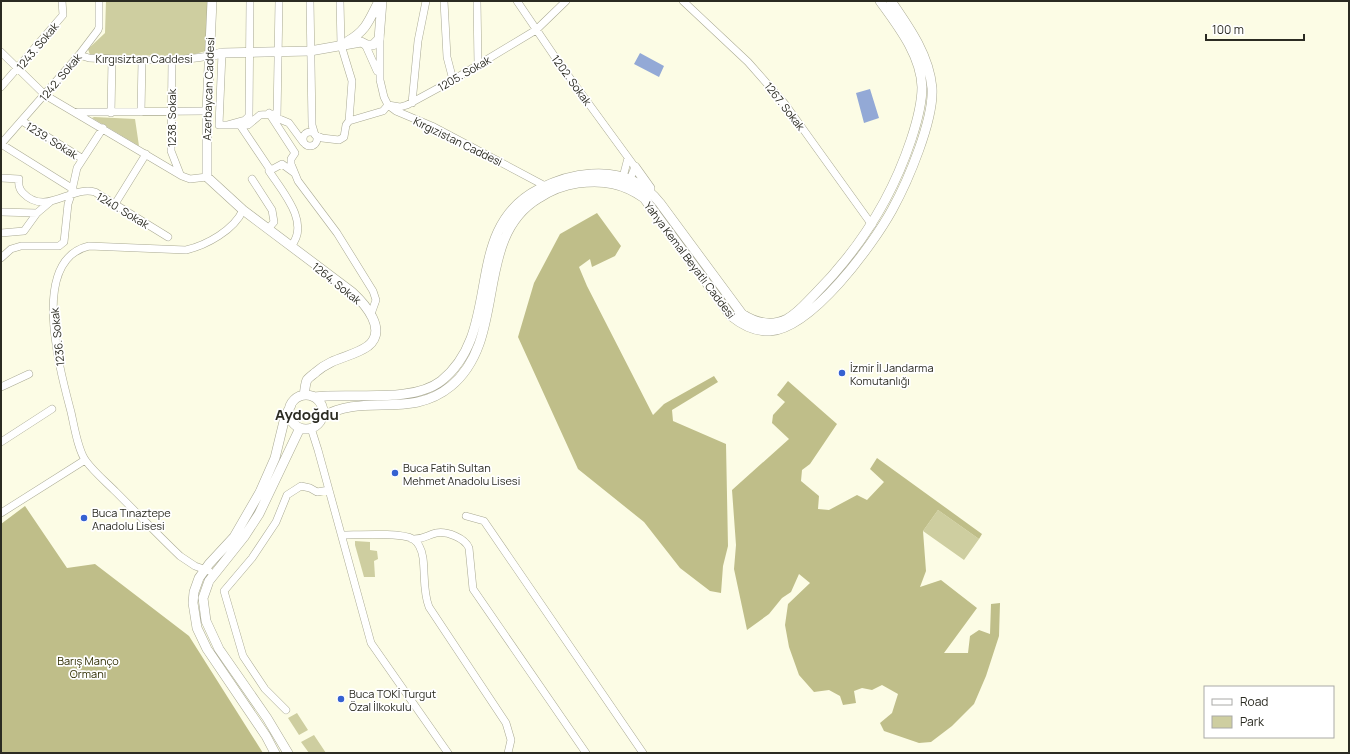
<svg xmlns="http://www.w3.org/2000/svg" width="1350" height="754" font-family="Manrope,sans-serif">
<style>
.green{fill:#cecea0}
.forest{fill:#bfbe89}
.water{fill:#93a9d6}
.lines{fill:none;stroke-linecap:round;stroke-linejoin:round}
.street-casing{stroke:#a9a993;stroke-width:8}
.secondary-casing{stroke:#a9a993;stroke-width:10}
.street{stroke:#fff;stroke-width:7}
.secondary{stroke:#fff;stroke-width:9}
.poi-dot{fill:#3561d1;stroke:#fff;stroke-width:1.5}
.labels{text-anchor:middle;dominant-baseline:central;stroke-width:3.5;stroke-linejoin:round;paint-order:stroke}
.street-label{font-size:11px;fill:#2b2b22;stroke:#fff}
.poi-label{font-size:11px;fill:#2b2b22;stroke:#fff;text-anchor:start}
.park-label{font-size:11px;fill:#323005;stroke:#fff}
.district-label{font-size:15px;font-weight:bold;fill:#2b2b22;stroke:#fff}
</style>
<rect width="100%" height="100%" fill="#fcfce5"/>
<path class="green" d="M 106,1 L 208,1 L 206,51 L 188,56 L 90,55 L 88,49 L 105,33 Z
M 94,117 L 135,119 L 139,146 L 92,118 Z
M 938,510 L 979,539 L 964,560 L 923,531 Z
M 355,541 L 370,542 L 370,550 L 377,551 L 378,559 L 374,561 L 375,577 L 364,577 L 355,545 Z
M 297,713 L 308,730 L 299,735 L 288,718 Z
M 314,735 L 326,753 L 309,753 L 301,742 Z"/>
<path class="forest" d="M 597,213 L 621,246 L 615,256 L 592,267 L 590,259 L 579,267 L 587,286 L 653,415 L 664,404 L 714,376 L 718,382 L 672,410 L 673,421 L 726,444 L 728,546 L 723,566 L 721,593 L 710,591 L 680,568 L 644,522 L 578,469 L 518,337 L 534,283 L 560,234 Z
M 788,381 L 837,424 L 810,464 L 802,470 L 801,481 L 819,496 L 818,509 L 829,510 L 857,495 L 867,500 L 884,482 L 870,469 L 877,458 L 982,534 L 979,539 L 938,510 L 923,531 L 926,571 L 920,587 L 941,580 L 977,608 L 944,653 L 968,653 L 970,636 L 979,630 L 990,634 L 991,604 L 1000,603 L 999,636 L 986,676 L 974,704 L 952,726 L 931,742 L 919,743 L 884,731 L 880,723 L 892,713 L 898,694 L 882,685 L 872,690 L 862,688 L 854,691 L 856,703 L 843,705 L 840,696 L 829,690 L 814,692 L 799,675 L 789,647 L 785,625 L 788,604 L 810,583 L 799,574 L 791,592 L 782,598 L 769,614 L 747,630 L 734,569 L 736,545 L 732,490 L 789,439 L 772,423 L 773,415 L 785,402 L 777,395 Z
M 25,506 L 67,568 L 95,564 L 189,636 L 263,753 L 1,753 L 1,524 Z"/>
<path class="water" d="M 640,53 L 664,66 L 659,77 L 634,64 Z
M 870,89 L 879,118 L 864,123 L 856,93 Z"/>
<g class="lines">
<g class="street-casing">
<path id="street" d="M 279,1 L 277,118 L 289,123 L 303,142
M 310,1 L 312,125 L 315,135 L 322,138 L 339,140 L 344,137 L 346,125 L 349,121 L 352,81 L 341,45 L 340,1
M 444,1 L 447,57 L 453,80
M 477,1 L 478,65
M 517,1 L 559,63 L 635,167 L 628,184
M 683,1 L 748,62 L 785,104 L 872,225
M 380,37 L 380,80 L 384,97 L 388,105 L 396,111 L 434,127 L 549,188
M 365,44 L 377,71
M 1,52 L 45,95 L 182,176 L 190,179 L 207,177
M 222,53 L 219,125 L 248,125 L 260,115 L 273,114
M 79,55 L 89,58 C 128,59 170,63 209,56
M 172,60 L 171,151 L 180,174
M 1,87 L 63,15 L 62,1
M 412,103 L 418,41 L 426,1
M 388,105 L 400,107 L 407,105 L 453,80 L 536,30 L 566,1
M 78,112 L 207,111
M 141,112 L 142,60
M 111,113 L 112,59
M 269,113 L 295,153 L 291,159 L 291,164 L 298,181 L 337,233 L 373,291 L 376,300 L 371,314
M 22,121 L 83,159
M 349,121 L 383,111 L 388,105
M 227,125 L 245,120 L 249,116 L 250,1
M 240,125 L 269,168 L 269,171 C 282,191 311,223 291,246
M303 139a7 7 0 1 1 14 0a7 7 0 1 1-14 0Z
M 1,144 L 79,55 L 98,30 L 99,27 L 99,1
M 1,144 L 73,189
M 269,171 L 282,164 L 293,172
M 1,178 L 19,179 C 18,185 19,189 23,193 C 46,217 71,185 95,192 L 168,237
M 252,179 L 272,210 L 274,222 L 268,229
M 622,181 L 628,158
M 115,204 L 146,154
M 1,212 L 37,213
M 1,233 L 24,231 L 37,213 L 50,202
M 1,258 L 11,249 L 21,246 L 59,246 L 64,242 L 68,204 L 71,195 L 77,168 L 103,128
M 1,387 L 29,374
M 311,428 L 318,450 L 371,643 L 448,753
M 1,442 L 52,409
M 1,513 L 85,460
M 466,516 L 484,521 L 643,753
M 342,535 C 357,535 401,532 413,539 C 419,543 422,551 423,558 C 425,574 423,592 429,607 L 506,723 L 511,740 L 508,753
M 412,539 C 423,540 427,535 436,533 C 447,531 465,538 469,548 L 473,589 L 586,753
M 209,571 L 195,566 L 180,556 C 158,535 137,513 116,492 C 106,482 94,472 86,461 C 78,451 74,425 71,412 C 60,370 29,260 89,246 L 186,250 C 207,245 234,230 243,210
M 286,710 L 265,689 L 243,656 L 224,591 L 252,558 L 276,522 L 287,495 L 301,486 L 310,488 L 317,492 L 329,490"/>
</g>
<g class="secondary-casing">
<path id="secondary" d="M 212,1 L 207,111 L 207,177 L 243,210 L 352,292 C 365,304 388,330 368,346 C 353,357 333,357 316,372 C 314,374 309,377 307,380 C 305,384 305,391 304,395
M 348,41 C 367,30 369,20 379,1
M 209,56 L 222,53 L 310,51 L 361,42 L 367,45 L 373,45 L 379,39 L 382,1
M 635,167 L 650,188
M289 412a17 17 0 1 1 34 0a17 17 0 1 1-34 0Z
M 314,397 C 351,392 411,404 441,381 C 505,330 460,229 539,189 C 555,181 572,175 591,174 C 619,172 642,180 660,203 L 742,314 C 756,323 771,327 787,319 C 798,313 806,303 814,295 C 859,250 891,200 911,140 C 917,122 922,105 922,87 C 921,55 898,26 880,1
M 322,417 C 364,392 410,420 451,386 C 509,338 472,238 539,198 C 551,190 564,185 578,183 C 604,180 623,183 644,198 L 731,316 C 742,325 755,332 770,331 C 812,328 872,246 892,210 C 908,181 934,120 932,88 C 929,55 909,27 891,1
M 275,753 L 266,736 L 207,649 L 197,628 L 193,603 L 194,592 L 199,578 L 209,564 L 234,537 L 260,492 L 275,458 L 285,417 L 291,405
M 288,753 L 267,718 L 219,649 L 206,621 L 203,598 L 209,581 L 244,537 L 259,514 L 300,428"/>
</g>
<use href="#street" class="street"/>
<use href="#secondary" class="secondary"/>
</g>
<g class="poi-dot">
<circle cx="842" cy="373" r="4"/>
<circle cx="395" cy="473" r="4"/>
<circle cx="84" cy="518" r="4"/>
<circle cx="341" cy="699" r="4"/>
</g>
<g class="labels">
<g class="street-label">
<text transform="translate(37 46) rotate(-50)">1243. Sokak</text>
<text x="144" y="58">Kırgısiztan Caddesi</text>
<text transform="translate(464 73) rotate(-30)">1205. Sokak</text>
<text transform="translate(60 77) rotate(-50)">1242. Sokak</text>
<text transform="translate(572 80) rotate(54)">1202. Sokak</text>
<text transform="translate(208 89) rotate(-88)">Azerbaycan Caddesi</text>
<text transform="translate(785 106) rotate(52)">1267. Sokak</text>
<text transform="translate(171 118) rotate(-90)">1238. Sokak</text>
<text transform="translate(52 140) rotate(32)">1239. Sokak</text>
<text transform="translate(458 141) rotate(26)">Kırgızistan Caddesi</text>
<text transform="translate(123 210) rotate(31)">1240. Sokak</text>
<text transform="translate(690 260) rotate(53)">Yahya Kemal Beyatlı Caddesi</text>
<text transform="translate(337 283) rotate(39)">1264. Sokak</text>
<text transform="translate(57 337) rotate(-96)">1236. Sokak</text>
</g>
<g class="poi-label">
<text x="850" y="367">İzmir İl Jandarma<tspan x="850" dy="13">Komutanlığı</tspan></text>
<text x="403" y="467">Buca Fatih Sultan<tspan x="403" dy="13">Mehmet Anadolu Lisesi</tspan></text>
<text x="92" y="512">Buca Tınaztepe<tspan x="92" dy="13">Anadolu Lisesi</tspan></text>
<text x="349" y="693">Buca TOKİ Turgut<tspan x="349" dy="13">Özal İlkokulu</tspan></text>
</g>
<g class="park-label">
<text x="88" y="660">Barış Manço<tspan x="88" dy="13">Ormanı</tspan></text>
</g>
<g class="district-label">
<text x="307" y="414">Aydoğdu</text>
</g>
</g>
<rect width="1350" height="754" fill="none" stroke="#2b2b22" stroke-width="4"/>
<rect x="1204" y="686" width="130" height="52" fill="#ffffff" stroke="#aaaaa7"/>
<rect x="1212" y="699" width="20" height="6" fill="#ffffff" stroke="#aaaaa7"/>
<text x="1240" y="706" font-size="12" fill="#2b2b22">Road</text>
<rect x="1212" y="716" width="20" height="12" fill="#cecea0" stroke="#aaaaa7"/>
<text x="1240" y="726" font-size="12" fill="#2b2b22">Park</text>
<path d="M1206 34v6h98v-6" fill="none" stroke="#2b2b22" stroke-width="2"/>
<text x="1212" y="34" font-size="12" fill="#2b2b22" stroke="#ffffff" stroke-width="3" paint-order="stroke">100 m</text>
</svg>
